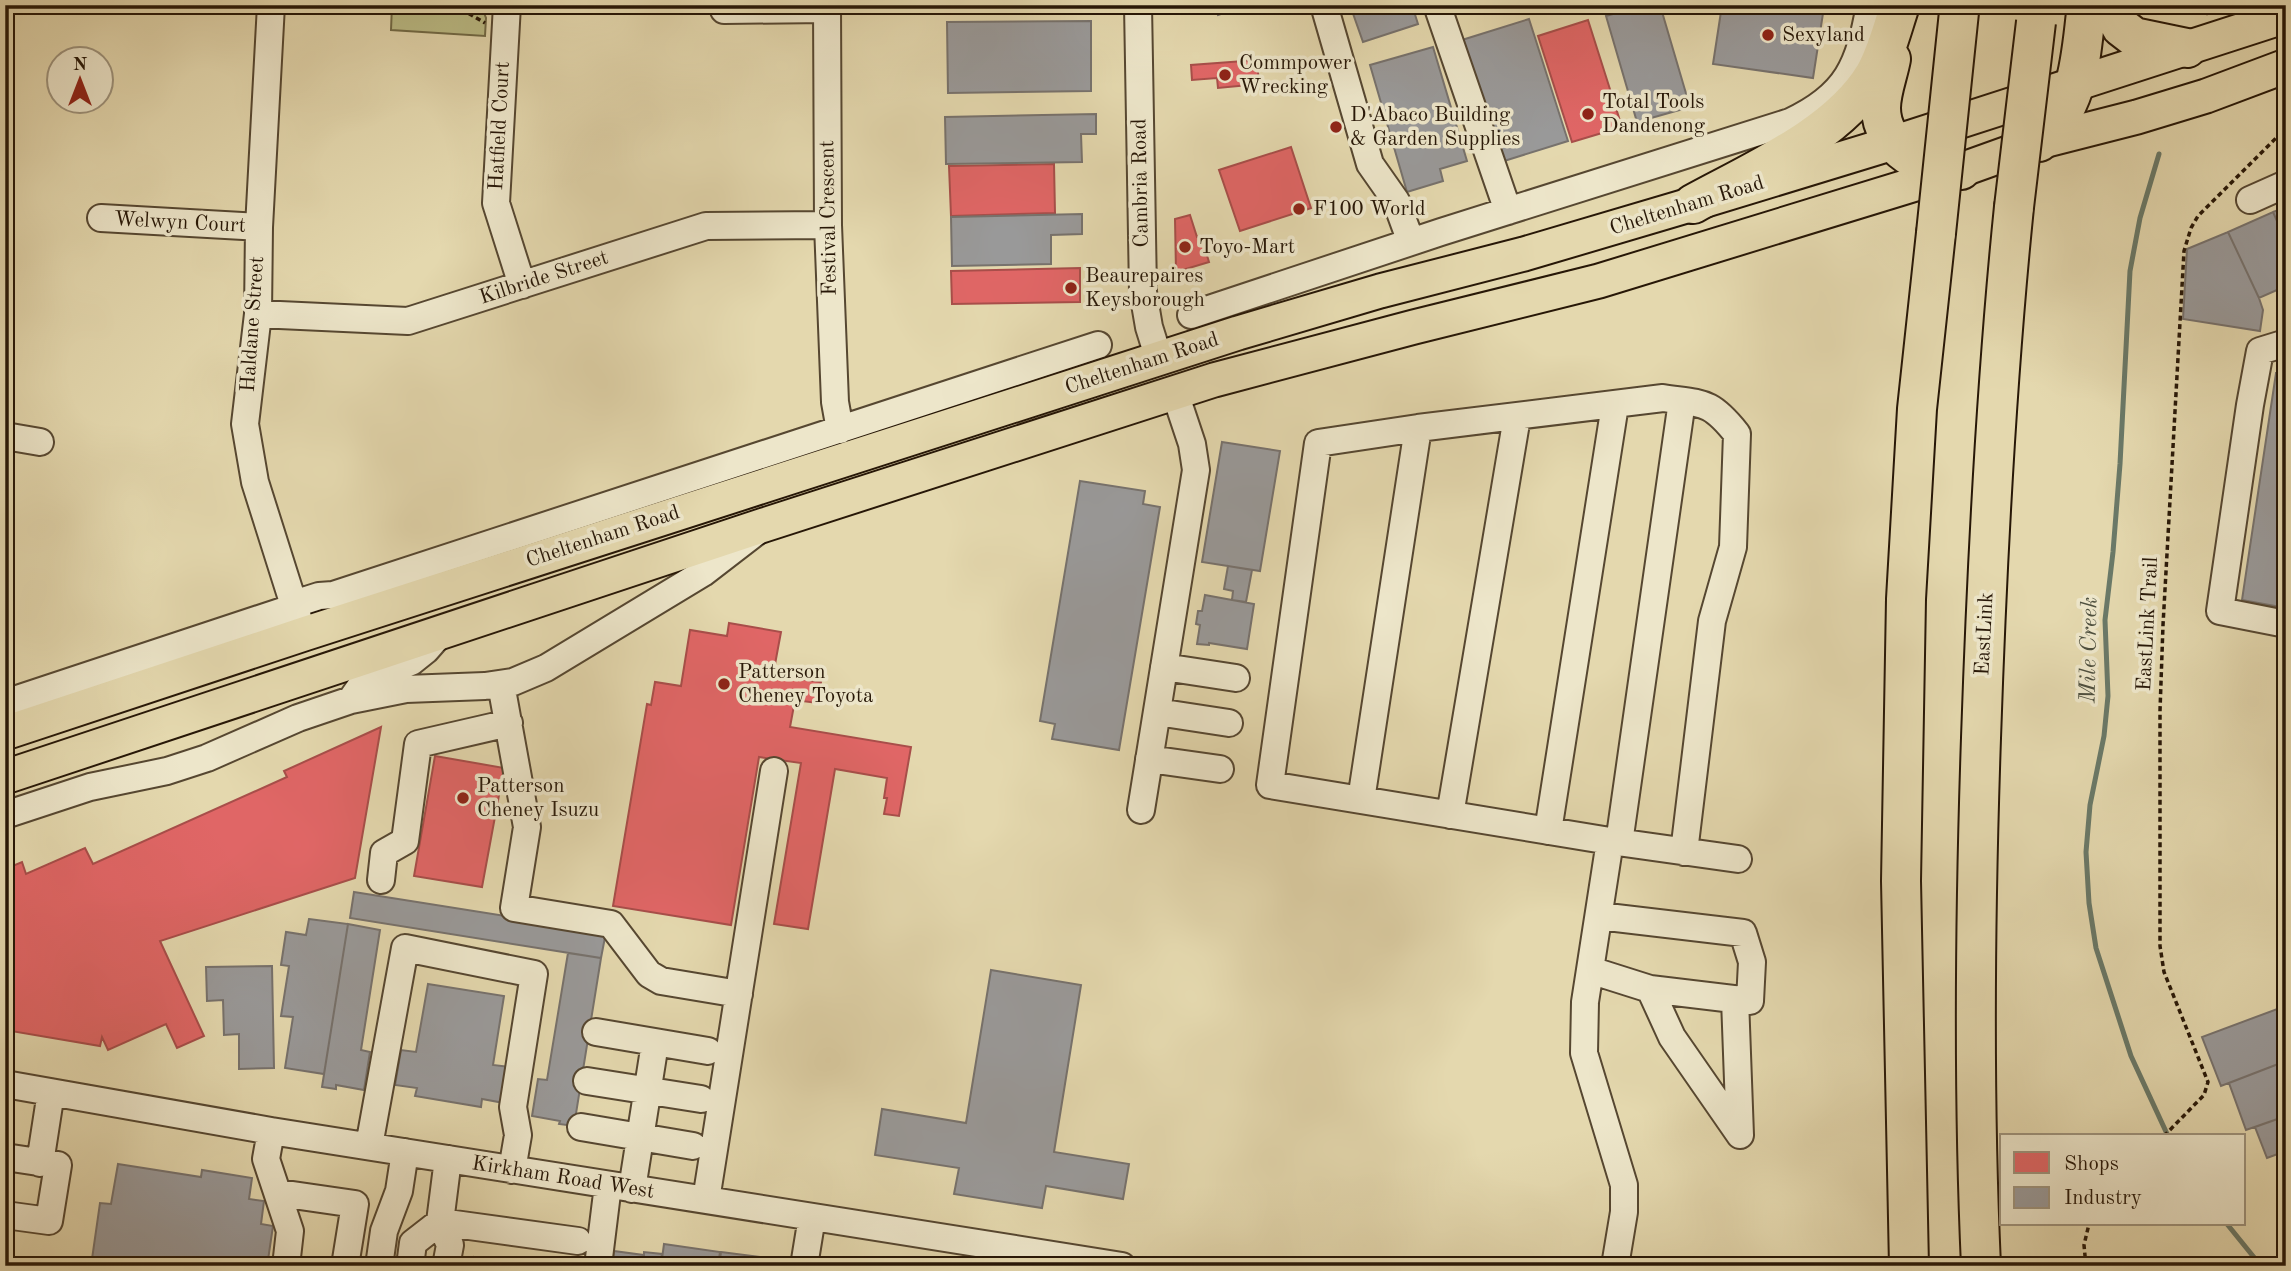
<svg xmlns="http://www.w3.org/2000/svg" width="2291" height="1271" font-family="'Old Standard TT',serif">
<style>
.green{fill:#bbbc86;stroke:#716a46;stroke-width:2}
.shops{fill:#e06666;stroke:#a84e4a;stroke-width:2}
.industry{fill:#999;stroke:#77726d;stroke-width:2}
.lines{fill:none;stroke-linecap:round;stroke-linejoin:round}
.stream{stroke:#6a7968;stroke-width:5}
.minor-casing{stroke:#564731;stroke-width:30}
.major-casing{stroke:#271707;stroke-width:37}
.highway-casing{stroke:#271707;stroke-width:42}
.path{stroke:#271707;stroke-width:3.5;stroke-dasharray:5 3.5;stroke-linecap:butt}
.minor{stroke:#ede6ca;stroke-width:26}
.major{stroke:#e4d8ae;stroke-width:33}
.highway{stroke:#e4d8ae;stroke-width:38}
.highway-bridge-casing{stroke:#271707;stroke-width:42;stroke-linecap:butt}
.highway-bridge{stroke:#e4d8ae;stroke-width:38}
.poi-dot{fill:#8f2418;stroke:#ede6ca;stroke-width:2.5}
.labels{text-anchor:middle;dominant-baseline:central;stroke-width:7;stroke-linejoin:round;paint-order:stroke}
.poi-label{font-size:21px;fill:#271707;stroke:#ede6ca;text-anchor:start}
.street-label{font-size:21px;fill:#271707;stroke:#ede6ca}
.water-label{font-size:23px;font-style:italic;fill:#4e503f;stroke:#ede6ca}
</style>
<rect width="100%" height="100%" fill="#e4d8ae"/>
<filter id="stains"><feTurbulence type="fractalNoise" baseFrequency=".00286" numOctaves="4"/><feColorMatrix values="0 0 0 0 .2 0 0 0 0 .09 0 0 0 0 .02 0 0 0 .5 -.17"/></filter>
<radialGradient id="worn" r=".72"><stop offset=".6" stop-color="#630" stop-opacity="0"/><stop offset="1" stop-color="#630" stop-opacity=".3"/></radialGradient>
<path class="green" d="M 392,5 L 481,5 L 486,18 L 485,36 L 391,30 Z"/>
<path class="shops" d="M 1588,20 L 1622,127 L 1572,142 L 1538,36 Z
M 1257,60 L 1259,84 L 1218,88 L 1217,78 L 1192,80 L 1191,65 Z
M 1291,147 L 1311,208 L 1240,231 L 1219,170 Z
M 1054,164 L 1055,213 L 951,216 L 949,166 Z
M 1190,215 L 1197,237 L 1201,236 L 1209,262 L 1176,272 L 1175,219 Z
M 1080,268 L 1080,302 L 952,304 L 951,271 Z
M 729,623 L 781,632 L 773,675 L 821,682 L 817,703 L 795,700 L 790,727 L 911,747 L 899,816 L 884,814 L 887,798 L 884,798 L 887,778 L 835,769 L 808,929 L 774,924 L 801,763 L 759,757 L 731,925 L 613,906 L 647,704 L 651,705 L 655,682 L 681,686 L 690,630 L 727,636 Z
M 381,727 L 355,878 L 160,941 L 204,1036 L 177,1048 L 166,1024 L 108,1050 L 102,1037 L 100,1046 L 5,1030 L 5,875 L 12,872 L 10,867 L 22,862 L 26,874 L 85,848 L 93,864 L 287,777 L 284,771 Z
M 435,756 L 504,768 L 482,887 L 414,876 Z"/>
<path class="industry" d="M 994,5 L 1108,5 L 1108,11 L 994,14 Z
M 1214,5 L 1248,5 L 1218,15 Z
M 1350,5 L 1412,5 L 1418,24 L 1363,42 Z
M 1644,5 L 1660,5 L 1690,107 L 1637,122 L 1606,16 Z
M 1722,5 L 1824,7 L 1813,78 L 1713,64 Z
M 1529,19 L 1568,141 L 1501,162 L 1462,40 Z
M 1091,21 L 1091,91 L 948,93 L 947,22 Z
M 1433,47 L 1467,161 L 1440,169 L 1443,181 L 1407,192 L 1370,65 Z
M 1096,114 L 1096,134 L 1081,134 L 1082,162 L 946,164 L 945,117 Z
M 2286,207 L 2286,241 L 2273,212 Z
M 2273,212 L 2286,241 L 2286,286 L 2259,298 L 2228,232 Z
M 1082,214 L 1082,234 L 1051,235 L 1051,264 L 952,266 L 951,217 Z
M 2228,232 L 2259,298 L 2263,310 L 2260,331 L 2183,319 L 2187,249 Z
M 2276,373 L 2286,374 L 2286,608 L 2242,600 Z
M 1222,442 L 1280,451 L 1260,571 L 1202,562 Z
M 1080,481 L 1145,491 L 1143,504 L 1160,507 L 1119,750 L 1052,739 L 1055,724 L 1040,721 Z
M 1228,566 L 1252,570 L 1246,602 L 1232,600 L 1233,591 L 1224,589 Z
M 1205,595 L 1254,604 L 1247,649 L 1209,643 L 1209,645 L 1197,644 L 1200,625 L 1196,624 L 1198,611 L 1202,611 Z
M 354,892 L 606,932 L 601,958 L 350,918 Z
M 309,919 L 348,924 L 324,1074 L 285,1068 L 293,1017 L 281,1016 L 289,966 L 281,965 L 286,932 L 306,935 Z
M 348,924 L 380,930 L 361,1050 L 370,1052 L 364,1090 L 336,1085 L 336,1089 L 322,1087 Z
M 568,953 L 601,958 L 574,1126 L 559,1124 L 560,1121 L 532,1116 L 538,1079 L 547,1080 Z
M 272,966 L 274,1068 L 239,1069 L 239,1034 L 224,1035 L 223,1000 L 207,1001 L 206,967 Z
M 991,970 L 1081,985 L 1054,1152 L 1129,1164 L 1123,1199 L 1046,1186 L 1042,1208 L 954,1194 L 959,1168 L 875,1155 L 882,1109 L 966,1123 Z
M 428,984 L 504,996 L 493,1065 L 510,1067 L 504,1103 L 482,1099 L 481,1107 L 415,1096 L 417,1088 L 395,1085 L 401,1050 L 416,1052 Z
M 2280,1008 L 2286,1022 L 2286,1061 L 2221,1086 L 2202,1037 Z
M 2286,1061 L 2286,1116 L 2246,1130 L 2229,1083 Z
M 2286,1116 L 2286,1151 L 2267,1158 L 2255,1127 Z
M 118,1164 L 201,1177 L 202,1170 L 252,1178 L 249,1199 L 264,1201 L 261,1224 L 273,1226 L 268,1260 L 255,1258 L 254,1266 L 91,1266 L 100,1203 L 111,1204 Z
M 664,1244 L 720,1252 L 718,1266 L 661,1266 Z
M 614,1251 L 644,1255 L 644,1252 L 662,1254 L 660,1266 L 612,1266 Z
M 721,1252 L 776,1259 L 775,1266 L 719,1266 Z
M 474,1257 L 530,1266 L 472,1266 Z"/>
<g class="lines">
<path class="stream" d="M 2159,154 L 2140,218 L 2130,271 L 2120,464 L 2113,552 L 2105,620 L 2108,696 L 2104,736 L 2090,805 L 2086,852 L 2089,903 L 2096,948 L 2131,1056 L 2168,1136
M 2227,1224 L 2261,1266"/>
<g class="minor-casing">
<path id="minor" d="M 271,5 L 259,227 L 258,314 L 245,424 L 255,482 L 299,621
M 507,5 L 496,203 L 522,285
M 827,5 L 828,225 L 835,402 L 840,430
M 1138,5 L 1143,292 L 1149,327 L 1159,359
M 1324,5 L 1370,164 L 1396,201 L 1411,242
M 1437,5 L 1508,211
M 724,10 L 827,9
M 2250,200 L 2286,184
M 101,218 L 259,227
M 258,314 L 408,321 L 706,226 L 828,225
M 1191,315 L 1441,232 L 1790,122 C 1848,95 1859,65 1870,5
M 2286,343 L 2260,351 L 2250,405 L 2220,611 L 2286,624
M 5,436 L 40,442
M 294,604 L 319,596 L 333,595 L 1098,345
M 1164,667 L 1236,678
M 501,684 L 527,827 L 514,908 L 611,924 L 649,974 L 661,981 L 739,994
M 351,700 L 365,680 L 411,662 L 426,650 L 440,634
M 5,703 L 295,607
M 1157,712 L 1229,723
M 1149,759 L 1220,769
M 1361,800 L 1418,428
M 1141,810 L 1196,470 L 1192,444 L 1175,393
M 5,815 L 90,787 L 167,771 L 207,758 L 298,718 L 351,700 L 406,689 L 485,686 L 513,682 L 546,668 L 703,573 L 755,533
M 1450,815 L 1517,417
M 1548,831 L 1615,405
M 1610,841 L 1585,1002 L 1584,1053 L 1624,1185 L 1624,1212 L 1615,1266
M 1619,843 L 1682,401
M 1684,852 L 1712,621 L 1733,547 L 1737,434 C 1710,400 1703,404 1663,398 L 1418,428 L 1318,443 L 1270,785 L 1610,841 L 1738,859
M 381,880 L 384,853 L 405,841 L 418,744 L 509,723
M 1590,970 L 1650,989 L 1750,1001 L 1752,962 L 1743,933 L 1599,916
M 1650,989 L 1672,1037 L 1740,1135
M 1735,999 L 1740,1135
M 596,1032 L 708,1051
M 587,1081 L 701,1099
M 5,1084 L 271,1131 L 1122,1266
M 581,1127 L 693,1146
M 271,1131 L 266,1159 L 290,1231 L 286,1266
M 369,1146 L 405,948 L 534,974 L 513,1107 L 518,1135 L 512,1170
M 5,1157 L 58,1165 L 49,1221 L 5,1215
M 40,1163 L 51,1092
M 632,1189 L 655,1043
M 279,1193 L 355,1204 L 345,1266
M 706,1200 L 774,771
M 379,1266 L 384,1231 L 399,1191 L 405,1152
M 410,1266 L 413,1243 L 440,1222 L 448,1159
M 446,1266 L 450,1245 L 440,1222 L 578,1241
M 598,1266 L 608,1185
M 804,1266 L 812,1217"/>
</g>
<g class="major-casing">
<path id="major" d="M 5,733 L 304,634 L 1238,333 L 1380,291 L 1524,254 L 1693,204 L 1896,142 L 2286,16
M 5,777 L 764,525 L 1214,380 L 1414,327 L 1599,281 L 1961,170 L 2039,142 L 2137,117 L 2206,96 L 2286,66"/>
</g>
<g class="highway-casing">
<path id="highway" d="M 2112,5 L 2121,27 L 2134,37 L 2187,48
M 1891,59 C 1888,75 1881,92 1881,108 C 1881,148 1926,172 1961,170
M 2039,142 C 2081,103 2080,59 2087,5
M 1693,204 C 1753,171 1838,135 1874,75 C 1886,54 1892,29 1900,5
M 1909,1266 L 1901,881 L 1906,599 L 1917,409 L 1936,233
M 1981,1266 C 1973,1090 1975,914 1981,738 C 1987,561 1996,383 2014,207"/>
</g>
<path class="path" d="M 454,5 L 485,23
M 2206,14 L 2222,5
M 2164,1136 L 2204,1095 L 2208,1082 L 2164,972 L 2160,946 L 2160,711 L 2163,625 L 2184,251 L 2191,228 L 2198,216 L 2286,128
M 2086,1266 L 2084,1245 L 2089,1224"/>
<use href="#minor" class="minor"/>
<use href="#major" class="major"/>
<use href="#highway" class="highway"/>
<g class="highway-bridge-casing">
<path id="highway-bridge" d="M 2014,207 L 2036,22
M 1936,233 L 1959,12"/>
</g>
<use href="#highway-bridge" class="highway-bridge"/>
</g>
<g class="poi-dot">
<circle cx="1768" cy="35" r="7"/>
<circle cx="1225" cy="75" r="7"/>
<circle cx="1588" cy="114" r="7"/>
<circle cx="1336" cy="127" r="7"/>
<circle cx="1299" cy="209" r="7"/>
<circle cx="1185" cy="247" r="7"/>
<circle cx="1071" cy="288" r="7"/>
<circle cx="724" cy="684" r="7"/>
<circle cx="463" cy="798" r="7"/>
</g>
<g class="labels">
<g class="poi-label">
<text x="1782" y="35">Sexyland</text>
<text x="1239" y="63">Commpower<tspan x="1239" dy="24">Wrecking</tspan></text>
<text x="1602" y="102">Total Tools<tspan x="1602" dy="24">Dandenong</tspan></text>
<text x="1350" y="115">D'Abaco Building<tspan x="1350" dy="24">&amp; Garden Supplies</tspan></text>
<text x="1313" y="209">F100 World</text>
<text x="1199" y="247">Toyo-Mart</text>
<text x="1085" y="276">Beaurepaires<tspan x="1085" dy="24">Keysborough</tspan></text>
<text x="738" y="672">Patterson<tspan x="738" dy="24">Cheney Toyota</tspan></text>
<text x="477" y="786">Patterson<tspan x="477" dy="24">Cheney Isuzu</tspan></text>
</g>
<g class="street-label">
<text transform="translate(500 126) rotate(-87)">Hatfield Court</text>
<text transform="translate(1141 183) rotate(-91)">Cambria Road</text>
<text transform="translate(1687 206) rotate(-17)">Cheltenham Road</text>
<text transform="translate(829 218) rotate(-91)">Festival Crescent</text>
<text transform="translate(180 223) rotate(3)">Welwyn Court</text>
<text transform="translate(544 278) rotate(-18)">Kilbride Street</text>
<text transform="translate(253 324) rotate(-86)">Haldane Street</text>
<text transform="translate(1142 364) rotate(-18)">Cheltenham Road</text>
<text transform="translate(603 537) rotate(-18)">Cheltenham Road</text>
<text transform="translate(2148 624) rotate(-87)">EastLink Trail</text>
<text transform="translate(1985 634) rotate(-87)">EastLink</text>
<text transform="translate(563 1178) rotate(9)">Kirkham Road West</text>
</g>
<g class="water-label">
<text transform="translate(2089 650) rotate(-89)">Mile Creek</text>
</g>
</g>
<rect width="2291" height="1271" fill="none" stroke="#e4d8ae" stroke-width="28"/>
<rect x="7" y="7" width="2277" height="1257" fill="none" stroke="#271707" stroke-width="3.5"/>
<rect x="14" y="14" width="2263" height="1243" fill="none" stroke="#271707" stroke-width="2"/>
<rect x="2000" y="1134" width="245" height="91" fill="#ede6ca" stroke="#9e937c" stroke-width="2"/>
<rect x="2014" y="1152" width="35" height="21" fill="#e06666" stroke="#9e937c" stroke-width="2"/>
<text x="2064" y="1170" font-size="21" fill="#271707">Shops</text>
<rect x="2014" y="1187" width="35" height="21" fill="#999999" stroke="#9e937c" stroke-width="2"/>
<text x="2064" y="1204" font-size="21" fill="#271707">Industry</text>
<g transform="translate(80 80)"><circle r="33" fill="#ede6ca" stroke="#9e937c" stroke-width="2"/>
<path d="M0-5L12 26L0 18L-12 26Z" fill="#8f2418"/>
<text y="-10" font-size="19" font-weight="bold" text-anchor="middle" fill="#271707">N</text>
</g>
<rect width="100%" height="100%" filter="url(#stains)"/>
<rect width="100%" height="100%" fill="url(#worn)"/>
</svg>
